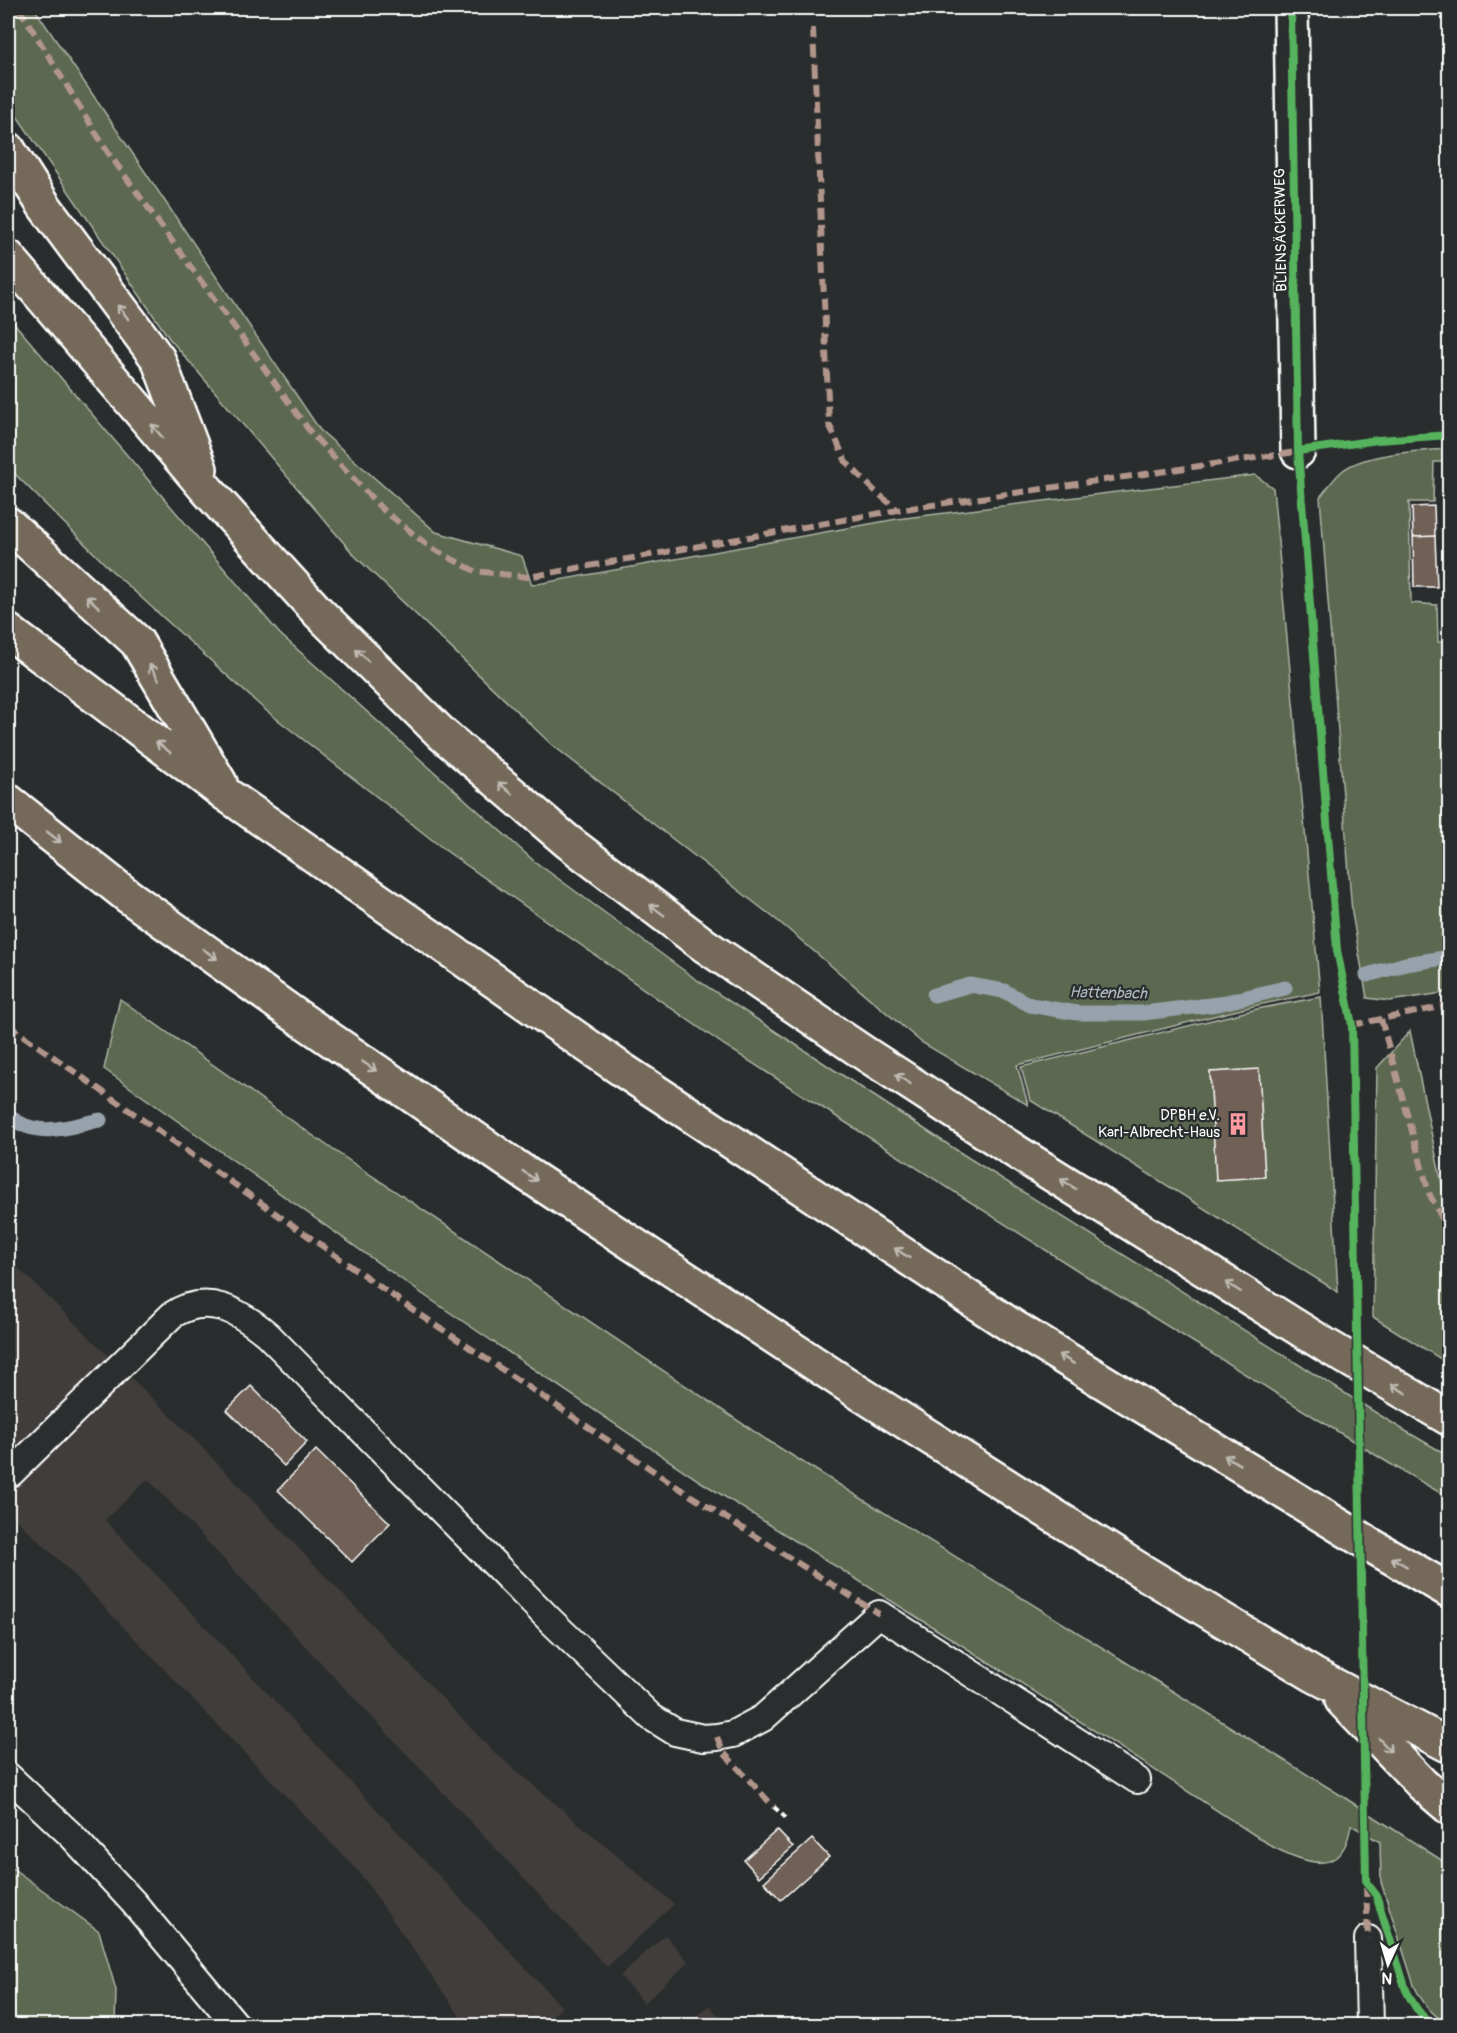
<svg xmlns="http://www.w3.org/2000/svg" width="1457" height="2033" font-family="Pangolin,sans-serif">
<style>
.built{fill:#3f3c3a}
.green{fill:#5c684f;stroke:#aeb4a7;stroke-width:1.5}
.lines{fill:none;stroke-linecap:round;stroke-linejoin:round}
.stream{stroke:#97a2ac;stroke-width:15}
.building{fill:#6f6056;stroke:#fff;stroke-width:1.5}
.lane-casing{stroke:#fff;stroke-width:30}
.street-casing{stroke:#fff;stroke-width:38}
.highway-casing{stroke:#fff;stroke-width:38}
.path{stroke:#fff;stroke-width:4;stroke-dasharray:6 4.5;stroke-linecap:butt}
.lane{stroke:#2a2d2e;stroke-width:26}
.street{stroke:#2a2d2e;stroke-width:33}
.highway{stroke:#746a5a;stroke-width:33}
.quiet{stroke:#b2968c;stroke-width:6;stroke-dasharray:12 6;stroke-linecap:butt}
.cycleway-casing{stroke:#2a2d2e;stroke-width:11}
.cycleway{stroke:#56b35d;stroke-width:8}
.oneway{stroke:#c0bcb5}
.labels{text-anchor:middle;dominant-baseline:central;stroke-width:4.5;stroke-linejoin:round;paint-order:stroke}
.street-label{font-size:15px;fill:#fff;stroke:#2a2d2e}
.poi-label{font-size:15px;fill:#fff;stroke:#2a2d2e;text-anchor:end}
.water-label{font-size:16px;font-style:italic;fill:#b1b9c0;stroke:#2a2d2e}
</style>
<rect width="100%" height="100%" fill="#2a2d2e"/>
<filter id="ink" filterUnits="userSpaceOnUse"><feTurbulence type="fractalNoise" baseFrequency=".0167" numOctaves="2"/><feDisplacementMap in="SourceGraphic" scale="12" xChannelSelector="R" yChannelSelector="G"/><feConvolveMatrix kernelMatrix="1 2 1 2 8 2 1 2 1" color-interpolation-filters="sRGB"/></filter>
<g filter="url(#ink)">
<path class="built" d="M 8,1258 L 193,1438 L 492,1750 L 674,1904 L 607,1967 L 148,1479 L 105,1520 L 562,2007 L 543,2025 L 466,2025 L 359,1872 L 60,1561 L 8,1512 Z
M 665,1935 L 689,1962 L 644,2003 L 620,1976 Z
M 709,2005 L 727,2025 L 686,2025 Z"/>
<path class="green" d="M 8,8 L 34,8 L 320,430 L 436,532 L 522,556 L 532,585 L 897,519 L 1255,475 L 1273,488 L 1320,992 L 1258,1005 L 1017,1065 L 1028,1105 L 921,1042 L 783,925 L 551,744 L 355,556 L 169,338 L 8,103 Z
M 8,316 L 280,634 L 534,861 L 697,980 L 964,1155 L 1402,1429 L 1449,1456 L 1449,1498 L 1387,1462 L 1088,1277 L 724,1045 L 449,853 L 264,709 L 113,572 L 8,467 Z
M 1449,449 L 1449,462 L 1434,462 L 1433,502 L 1409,502 L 1411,603 L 1437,605 L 1438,642 L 1449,642 L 1449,992 L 1390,1001 L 1367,998 L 1352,913 L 1320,497 C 1327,489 1333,479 1341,472 C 1362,453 1421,451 1449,449 Z
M 1321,997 L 1338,1292 L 1030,1100 L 1021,1067 L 1257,1009 Z
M 120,999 L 332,1149 L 767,1440 L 1342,1796 L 1449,1865 L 1449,2024 C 1432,2016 1422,2003 1414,1985 L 1381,1882 L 1380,1842 L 1351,1825 C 1343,1877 1309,1865 1273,1847 L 995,1666 L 698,1480 L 418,1291 L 104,1069 Z
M 1410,1031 L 1445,1199 L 1449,1207 L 1449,1373 L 1443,1370 L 1446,1362 L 1373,1317 L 1377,1068 Z
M 8,1865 L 99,1931 L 116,1990 L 115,2025 L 8,2025 Z"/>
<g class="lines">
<path class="stream" d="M 1367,975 L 1406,964 L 1450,957
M 934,995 L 970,985 L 1004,991 L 1030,1005 L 1077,1013 L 1143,1013 L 1218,1004 L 1285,988
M 8,1115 C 36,1140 67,1127 100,1120"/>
</g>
<path class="building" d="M 1434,506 L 1435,536 L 1413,537 L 1412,507 Z
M 1435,536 L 1437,587 L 1414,587 L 1413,537 Z
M 1259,1069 L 1265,1177 L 1216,1180 L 1210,1072 Z
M 251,1386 L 307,1442 L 284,1466 L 227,1410 Z
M 316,1450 L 390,1523 L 352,1562 L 278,1490 Z
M 777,1830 L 793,1847 L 759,1877 L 744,1860 Z
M 812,1839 L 829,1857 L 781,1900 L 764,1882 Z"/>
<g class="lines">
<g class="lane-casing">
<path id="lane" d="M 11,1473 L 172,1315 C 207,1292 239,1311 267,1334 L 551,1621 L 651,1717 L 675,1732 L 703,1738 L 717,1737 L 733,1734 L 763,1718 L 879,1614 L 1137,1780
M 8,1776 L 71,1835 L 133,1902 L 237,2026
M 1368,1939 L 1370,2026"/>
</g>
<g class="street-casing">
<path id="street" d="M 1291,8 L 1298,451"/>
</g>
<g class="highway-casing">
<path id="highway" d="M 8,149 L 45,207 L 158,359 L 200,469
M 8,257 L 208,491 L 318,612 L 442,734 L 567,841 L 704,945 L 864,1053 L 1018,1153 L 1327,1346 L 1450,1419
M 8,524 L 137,642 L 220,783
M 8,631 L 227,795 L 621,1069 L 1012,1326 L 1374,1547 L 1450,1591
M 8,801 L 128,896 L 292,1013 L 525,1173 L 858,1392 L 1135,1567 L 1314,1675 L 1450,1746
M 1342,1700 L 1422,1784 L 1450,1808"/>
</g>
<path class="path" d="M 774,1807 L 788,1820"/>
<use href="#lane" class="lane"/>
<use href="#street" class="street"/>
<use href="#highway" class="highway"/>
<path class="quiet" d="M 19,8 L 107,151 L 311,433 L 382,509 L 431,548 L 475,571 L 528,577 L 898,510 L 1303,451
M 813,28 L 829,424 L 846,462 L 875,491 L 898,510
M 1381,1019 L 1429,1193 L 1450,1234
M 8,1025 L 406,1305 L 688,1494 L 879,1614
M 1352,1025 L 1450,1005
M 717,1737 L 723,1752 L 774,1807
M 1366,1885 L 1368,1939"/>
<g class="cycleway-casing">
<path id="cycleway" d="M 1291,8 L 1298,451 L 1337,950 L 1352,1025 L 1366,1882 L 1376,1895 L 1406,1990 C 1413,2004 1420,2016 1433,2026
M 1298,451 L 1378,440 L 1450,435"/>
</g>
<use href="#cycleway" class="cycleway"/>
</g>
<defs><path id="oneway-shaft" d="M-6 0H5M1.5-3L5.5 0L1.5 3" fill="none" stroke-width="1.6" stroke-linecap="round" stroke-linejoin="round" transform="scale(1.5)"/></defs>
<g class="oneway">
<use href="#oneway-shaft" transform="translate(123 312) rotate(-127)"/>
<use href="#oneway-shaft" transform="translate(157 431) rotate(-130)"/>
<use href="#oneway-shaft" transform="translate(93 602) rotate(-138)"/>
<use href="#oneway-shaft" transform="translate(362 655) rotate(-135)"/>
<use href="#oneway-shaft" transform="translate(154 672) rotate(-121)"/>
<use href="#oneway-shaft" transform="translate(163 747) rotate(-143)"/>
<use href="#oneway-shaft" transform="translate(505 788) rotate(-139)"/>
<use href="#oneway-shaft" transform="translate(54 837) rotate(38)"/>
<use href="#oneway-shaft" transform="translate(657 910) rotate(-143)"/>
<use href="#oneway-shaft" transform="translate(210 954) rotate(36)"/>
<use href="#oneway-shaft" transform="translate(369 1066) rotate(34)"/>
<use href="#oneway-shaft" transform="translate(903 1079) rotate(-147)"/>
<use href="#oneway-shaft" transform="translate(530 1176) rotate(34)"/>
<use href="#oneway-shaft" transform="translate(1068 1184) rotate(-148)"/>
<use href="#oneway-shaft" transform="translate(902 1253) rotate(-147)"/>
<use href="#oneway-shaft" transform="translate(1233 1287) rotate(-148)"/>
<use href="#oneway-shaft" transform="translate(1066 1359) rotate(-149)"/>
<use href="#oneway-shaft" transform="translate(1399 1389) rotate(-149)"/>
<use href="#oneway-shaft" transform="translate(1232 1460) rotate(-149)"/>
<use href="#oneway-shaft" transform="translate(1399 1562) rotate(-150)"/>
<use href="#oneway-shaft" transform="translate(1385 1745) rotate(47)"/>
</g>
</g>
<defs>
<g id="building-bare" transform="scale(1.8)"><path d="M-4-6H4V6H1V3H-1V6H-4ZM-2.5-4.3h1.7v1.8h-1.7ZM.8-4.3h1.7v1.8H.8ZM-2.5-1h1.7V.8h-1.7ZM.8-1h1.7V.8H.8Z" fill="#ff9aa2" stroke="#2a2d2e" stroke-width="2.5" paint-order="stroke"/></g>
</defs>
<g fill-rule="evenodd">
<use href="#building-bare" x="1238" y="1124"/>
</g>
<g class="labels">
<g class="street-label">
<text transform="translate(1281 230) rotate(-91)">BLIENSÄCKERWEG</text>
</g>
<g class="poi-label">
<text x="1220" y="1115">DPBH e.V.<tspan x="1220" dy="17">Karl-Albrecht-Haus</tspan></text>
</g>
<g class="water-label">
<text transform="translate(1108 993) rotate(1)">Hattenbach</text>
</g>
</g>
<rect width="1457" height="2033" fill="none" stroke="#2a2d2e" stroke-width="30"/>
<rect x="15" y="15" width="1427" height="2003" fill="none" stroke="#fff" stroke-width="2" filter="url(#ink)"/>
<g transform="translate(1388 1964) rotate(184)" stroke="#2a2d2e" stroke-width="4.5" paint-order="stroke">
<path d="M0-4.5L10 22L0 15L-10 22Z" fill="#ffffff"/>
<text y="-9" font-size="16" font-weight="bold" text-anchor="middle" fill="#ffffff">N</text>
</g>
</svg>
